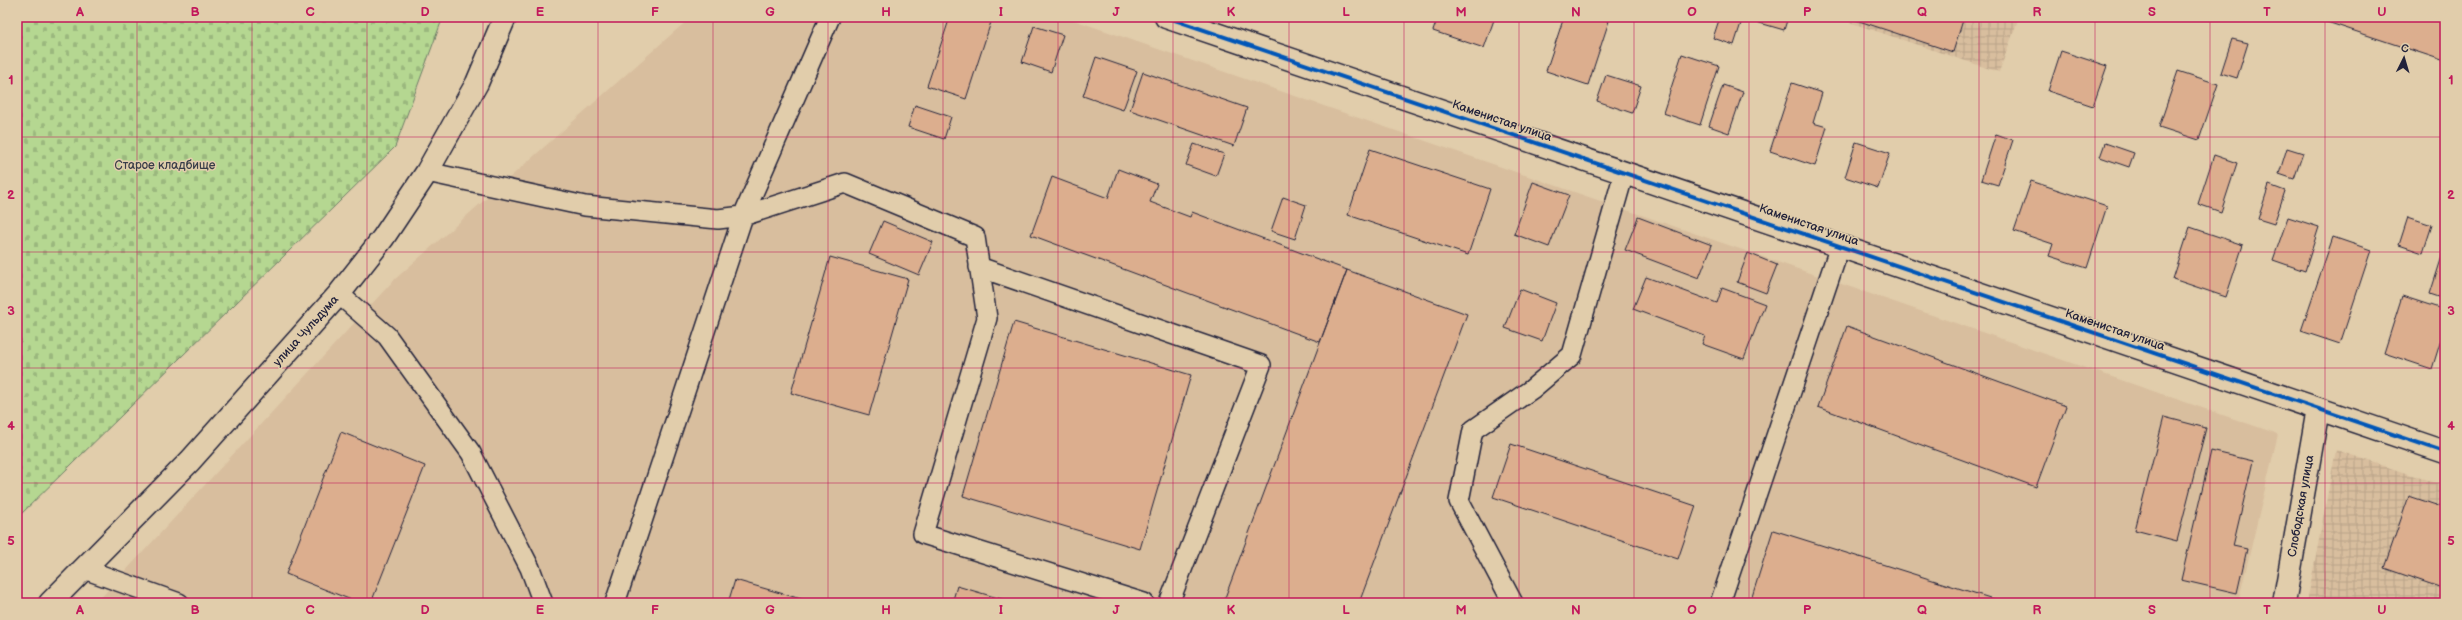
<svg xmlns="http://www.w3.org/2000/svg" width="2462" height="620" font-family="'Balsamiq Sans',sans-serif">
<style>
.built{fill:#d8be9e}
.industrial{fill:url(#industrial-grid)}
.cemetery{fill:url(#cemetery-stones);stroke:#6c7c66}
.building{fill:#dcae8e;stroke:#22223b}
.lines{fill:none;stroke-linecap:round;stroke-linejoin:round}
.service-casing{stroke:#22223b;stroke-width:22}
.minor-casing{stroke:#22223b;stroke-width:25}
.secondary-casing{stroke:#22223b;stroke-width:25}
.service{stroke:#e1cdab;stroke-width:19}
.minor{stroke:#e1cdab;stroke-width:22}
.secondary{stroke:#e1cdab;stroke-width:22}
.cycleway-casing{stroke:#e1cdab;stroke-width:6}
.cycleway{stroke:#0057b8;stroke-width:4}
.grid{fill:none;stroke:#c2185b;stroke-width:1;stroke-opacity:0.55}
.labels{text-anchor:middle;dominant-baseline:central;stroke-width:3;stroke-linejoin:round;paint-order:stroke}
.street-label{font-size:12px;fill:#22223b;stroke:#e1cdab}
.park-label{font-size:12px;fill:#383d48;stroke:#e1cdab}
.neatline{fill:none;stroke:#c2185b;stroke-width:1.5}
.grid-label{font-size:13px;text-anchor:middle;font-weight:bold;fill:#c2185b}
</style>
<defs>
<pattern id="industrial-grid" width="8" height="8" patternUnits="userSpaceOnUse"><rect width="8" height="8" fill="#d8be9e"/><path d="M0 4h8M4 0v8" fill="none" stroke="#b9a389"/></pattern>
<pattern id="cemetery-stones" width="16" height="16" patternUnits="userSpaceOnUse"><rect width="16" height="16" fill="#b5d791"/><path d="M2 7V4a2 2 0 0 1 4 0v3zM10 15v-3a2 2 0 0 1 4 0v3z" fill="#9bb87e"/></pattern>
</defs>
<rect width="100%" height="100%" fill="#e1cdab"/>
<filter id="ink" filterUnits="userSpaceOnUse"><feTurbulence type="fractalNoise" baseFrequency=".025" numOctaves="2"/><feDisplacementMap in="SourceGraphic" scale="8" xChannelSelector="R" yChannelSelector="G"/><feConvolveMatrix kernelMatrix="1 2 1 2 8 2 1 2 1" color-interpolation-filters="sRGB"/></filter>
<g filter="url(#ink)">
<path class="built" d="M 691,17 L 1065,17 L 2278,434 L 2238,603 L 96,603 L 393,281 Z"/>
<path class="industrial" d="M 1834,17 L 2019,17 L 1999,72 Z
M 2336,450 L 2445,486 L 2445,603 L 2307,603 Z"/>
<path class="cemetery" d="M 17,17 L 443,17 L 395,147 L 17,518 Z"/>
<path class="building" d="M 950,17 L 976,17 L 991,22 L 966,99 L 927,86 Z
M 1438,17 L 1495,17 L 1484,48 L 1433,31 Z
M 1564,17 L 1597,17 L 1609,21 L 1588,85 L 1546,71 Z
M 1720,17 L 1743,17 L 1734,45 L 1713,38 Z
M 1755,17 L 1788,17 L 1784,30 L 1753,21 Z
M 1847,17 L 1964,17 L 1953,52 Z
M 2312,17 L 2445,17 L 2445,61 Z
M 1034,26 L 1063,35 L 1051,72 L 1022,62 Z
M 2232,39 L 2248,43 L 2237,78 L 2221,73 Z
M 2061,51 L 2107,66 L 2093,106 L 2048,91 Z
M 1682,54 L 1719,66 L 1700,125 L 1663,113 Z
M 1096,57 L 1137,71 L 1123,110 L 1083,96 Z
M 2178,71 L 2218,84 L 2199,140 L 2159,127 Z
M 1143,72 L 1247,108 L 1234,146 L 1130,110 Z
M 1606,75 L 1641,86 L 1632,113 L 1597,101 Z
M 1792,83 L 1822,93 L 1813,123 L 1827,127 L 1815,166 L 1770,151 Z
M 1723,85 L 1743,92 L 1729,133 L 1709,126 Z
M 915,105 L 951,117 L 944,139 L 908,127 Z
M 1996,134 L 2013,140 L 1998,185 L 1981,180 Z
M 1856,142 L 1890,153 L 1878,188 L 1845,177 Z
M 2105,143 L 2134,153 L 2129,167 L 2100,157 Z
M 1194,144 L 1224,154 L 1216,176 L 1186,165 Z
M 2287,148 L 2303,153 L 2294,179 L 2279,174 Z
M 1370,149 L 1490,189 L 1468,255 L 1348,215 Z
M 2214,155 L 2237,163 L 2221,212 L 2198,204 Z
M 1118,169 L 1157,184 L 1150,202 L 1190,217 L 1192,212 L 1347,270 L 1320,342 L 1031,235 L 1052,177 L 1108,198 Z
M 2031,181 L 2107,206 L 2087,268 L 2049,256 L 2053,244 L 2014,231 Z
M 1533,182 L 1569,195 L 1549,247 L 1514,234 Z
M 2269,185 L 2285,191 L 2274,224 L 2258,219 Z
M 1283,197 L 1306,205 L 1295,239 L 1271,231 Z
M 1638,217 L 1712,245 L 1699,278 L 1625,250 Z
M 2288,217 L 2319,227 L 2305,271 L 2273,260 Z
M 2408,217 L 2432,225 L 2423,253 L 2399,245 Z
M 883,221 L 933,242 L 919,275 L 869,254 Z
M 2190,227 L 2243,245 L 2226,297 L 2173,279 Z
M 2333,237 L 2371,250 L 2340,344 L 2301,331 Z
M 2445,247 L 2445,299 L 2430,294 Z
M 1748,253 L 1777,265 L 1766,293 L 1737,282 Z
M 830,257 L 908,279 L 869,415 L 791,393 Z
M 1347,270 L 1467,314 L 1359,603 L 1223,603 Z
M 1646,277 L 1717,303 L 1722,288 L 1765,304 L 1744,359 L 1702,344 L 1705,336 L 1633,309 Z
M 1520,289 L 1556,303 L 1542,341 L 1505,328 Z
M 2402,296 L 2445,310 L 2445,327 L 2432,369 L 2384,353 Z
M 1014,322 L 1191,375 L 1140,549 L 963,496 Z
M 1847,326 L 2066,406 L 2036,487 L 1818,407 Z
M 2164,417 L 2206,428 L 2177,541 L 2135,530 Z
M 341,432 L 425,466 L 371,603 L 359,603 L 286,574 Z
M 1511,444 L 1696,506 L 1678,559 L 1493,497 Z
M 2211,451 L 2253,461 L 2233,546 L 2247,549 L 2237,593 L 2181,580 Z
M 2409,496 L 2445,508 L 2445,589 L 2384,568 Z
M 1773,530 L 2006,603 L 1750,603 Z
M 735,580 L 815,603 L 728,603 Z
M 957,586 L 1015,603 L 952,603 Z"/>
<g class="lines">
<g class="service-casing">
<path id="service" d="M 427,172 L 585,206 L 718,219 L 743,216 L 845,183 L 975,237 L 987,318 L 923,534 L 1144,603
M 979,267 L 1261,365 L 1169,603
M 339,294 L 387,336 L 471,453 L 530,568 L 543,603
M 84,569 L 179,603
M 615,603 L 743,216 L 830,17
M 1513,603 L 1459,501 L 1473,430 L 1532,389 L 1572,355 L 1624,173
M 1720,603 L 1840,246"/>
</g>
<g class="minor-casing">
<path id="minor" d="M 1166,17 L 2445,452
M 2284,603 L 2318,409"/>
</g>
<g class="secondary-casing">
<path id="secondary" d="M 50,603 L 190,461 L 339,294 L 383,238 L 427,172 L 477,83 L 505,17"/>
</g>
<use href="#service" class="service"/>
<use href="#minor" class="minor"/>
<use href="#secondary" class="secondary"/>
<g class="cycleway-casing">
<path id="cycleway" d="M 1166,17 L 2445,452"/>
</g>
<use href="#cycleway" class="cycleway"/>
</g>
</g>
<path class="grid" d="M 137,17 L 137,603M 252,17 L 252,603M 367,17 L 367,603M 483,17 L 483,603M 598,17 L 598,603M 713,17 L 713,603M 828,17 L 828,603M 943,17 L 943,603M 1058,17 L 1058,603M 1173,17 L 1173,603M 1289,17 L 1289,603M 1404,17 L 1404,603M 1519,17 L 1519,603M 1634,17 L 1634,603M 1749,17 L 1749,603M 1864,17 L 1864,603M 1979,17 L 1979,603M 2095,17 L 2095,603M 2210,17 L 2210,603M 2325,17 L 2325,603M 17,137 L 2445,137M 17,252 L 2445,252M 17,368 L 2445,368M 17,483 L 2445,483"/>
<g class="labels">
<g class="street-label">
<text transform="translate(1502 121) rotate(19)">Каменистая улица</text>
<text transform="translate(1809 225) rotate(19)">Каменистая улица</text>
<text transform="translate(2115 330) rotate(19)">Каменистая улица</text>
<text transform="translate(306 331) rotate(-48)">улица Чульдума</text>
<text transform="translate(2301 506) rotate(-80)">Слободская улица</text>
</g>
<g class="park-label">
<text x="165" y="165">Старое кладбище</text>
</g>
</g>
<rect width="2462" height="620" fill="none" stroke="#e1cdab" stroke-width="44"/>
<g transform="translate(2404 58) rotate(5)" stroke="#e1cdab" stroke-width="3" paint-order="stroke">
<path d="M0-3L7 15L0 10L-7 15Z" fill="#22223b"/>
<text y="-6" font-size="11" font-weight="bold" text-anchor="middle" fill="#22223b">С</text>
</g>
<rect x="22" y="22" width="2418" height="576" class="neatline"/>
<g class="grid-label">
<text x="80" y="16">A</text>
<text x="195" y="16">B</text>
<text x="310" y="16">C</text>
<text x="425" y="16">D</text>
<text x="540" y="16">E</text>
<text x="655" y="16">F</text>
<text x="770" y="16">G</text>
<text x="886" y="16">H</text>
<text x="1001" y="16">I</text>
<text x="1116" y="16">J</text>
<text x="1231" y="16">K</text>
<text x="1346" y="16">L</text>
<text x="1461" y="16">M</text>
<text x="1576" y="16">N</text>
<text x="1692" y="16">O</text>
<text x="1807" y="16">P</text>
<text x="1922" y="16">Q</text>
<text x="2037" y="16">R</text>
<text x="2152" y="16">S</text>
<text x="2267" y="16">T</text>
<text x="2382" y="16">U</text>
<text x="11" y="84">1</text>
<text x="2451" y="84">1</text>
<text x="11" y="199">2</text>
<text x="2451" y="199">2</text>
<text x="11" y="315">3</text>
<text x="2451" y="315">3</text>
<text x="11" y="430">4</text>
<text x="2451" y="430">4</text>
<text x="11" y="545">5</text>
<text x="2451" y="545">5</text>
<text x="80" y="614">A</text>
<text x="195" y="614">B</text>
<text x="310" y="614">C</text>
<text x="425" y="614">D</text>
<text x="540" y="614">E</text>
<text x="655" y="614">F</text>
<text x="770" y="614">G</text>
<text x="886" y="614">H</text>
<text x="1001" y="614">I</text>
<text x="1116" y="614">J</text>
<text x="1231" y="614">K</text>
<text x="1346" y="614">L</text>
<text x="1461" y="614">M</text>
<text x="1576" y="614">N</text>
<text x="1692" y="614">O</text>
<text x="1807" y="614">P</text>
<text x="1922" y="614">Q</text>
<text x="2037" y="614">R</text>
<text x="2152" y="614">S</text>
<text x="2267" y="614">T</text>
<text x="2382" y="614">U</text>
</g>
</svg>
